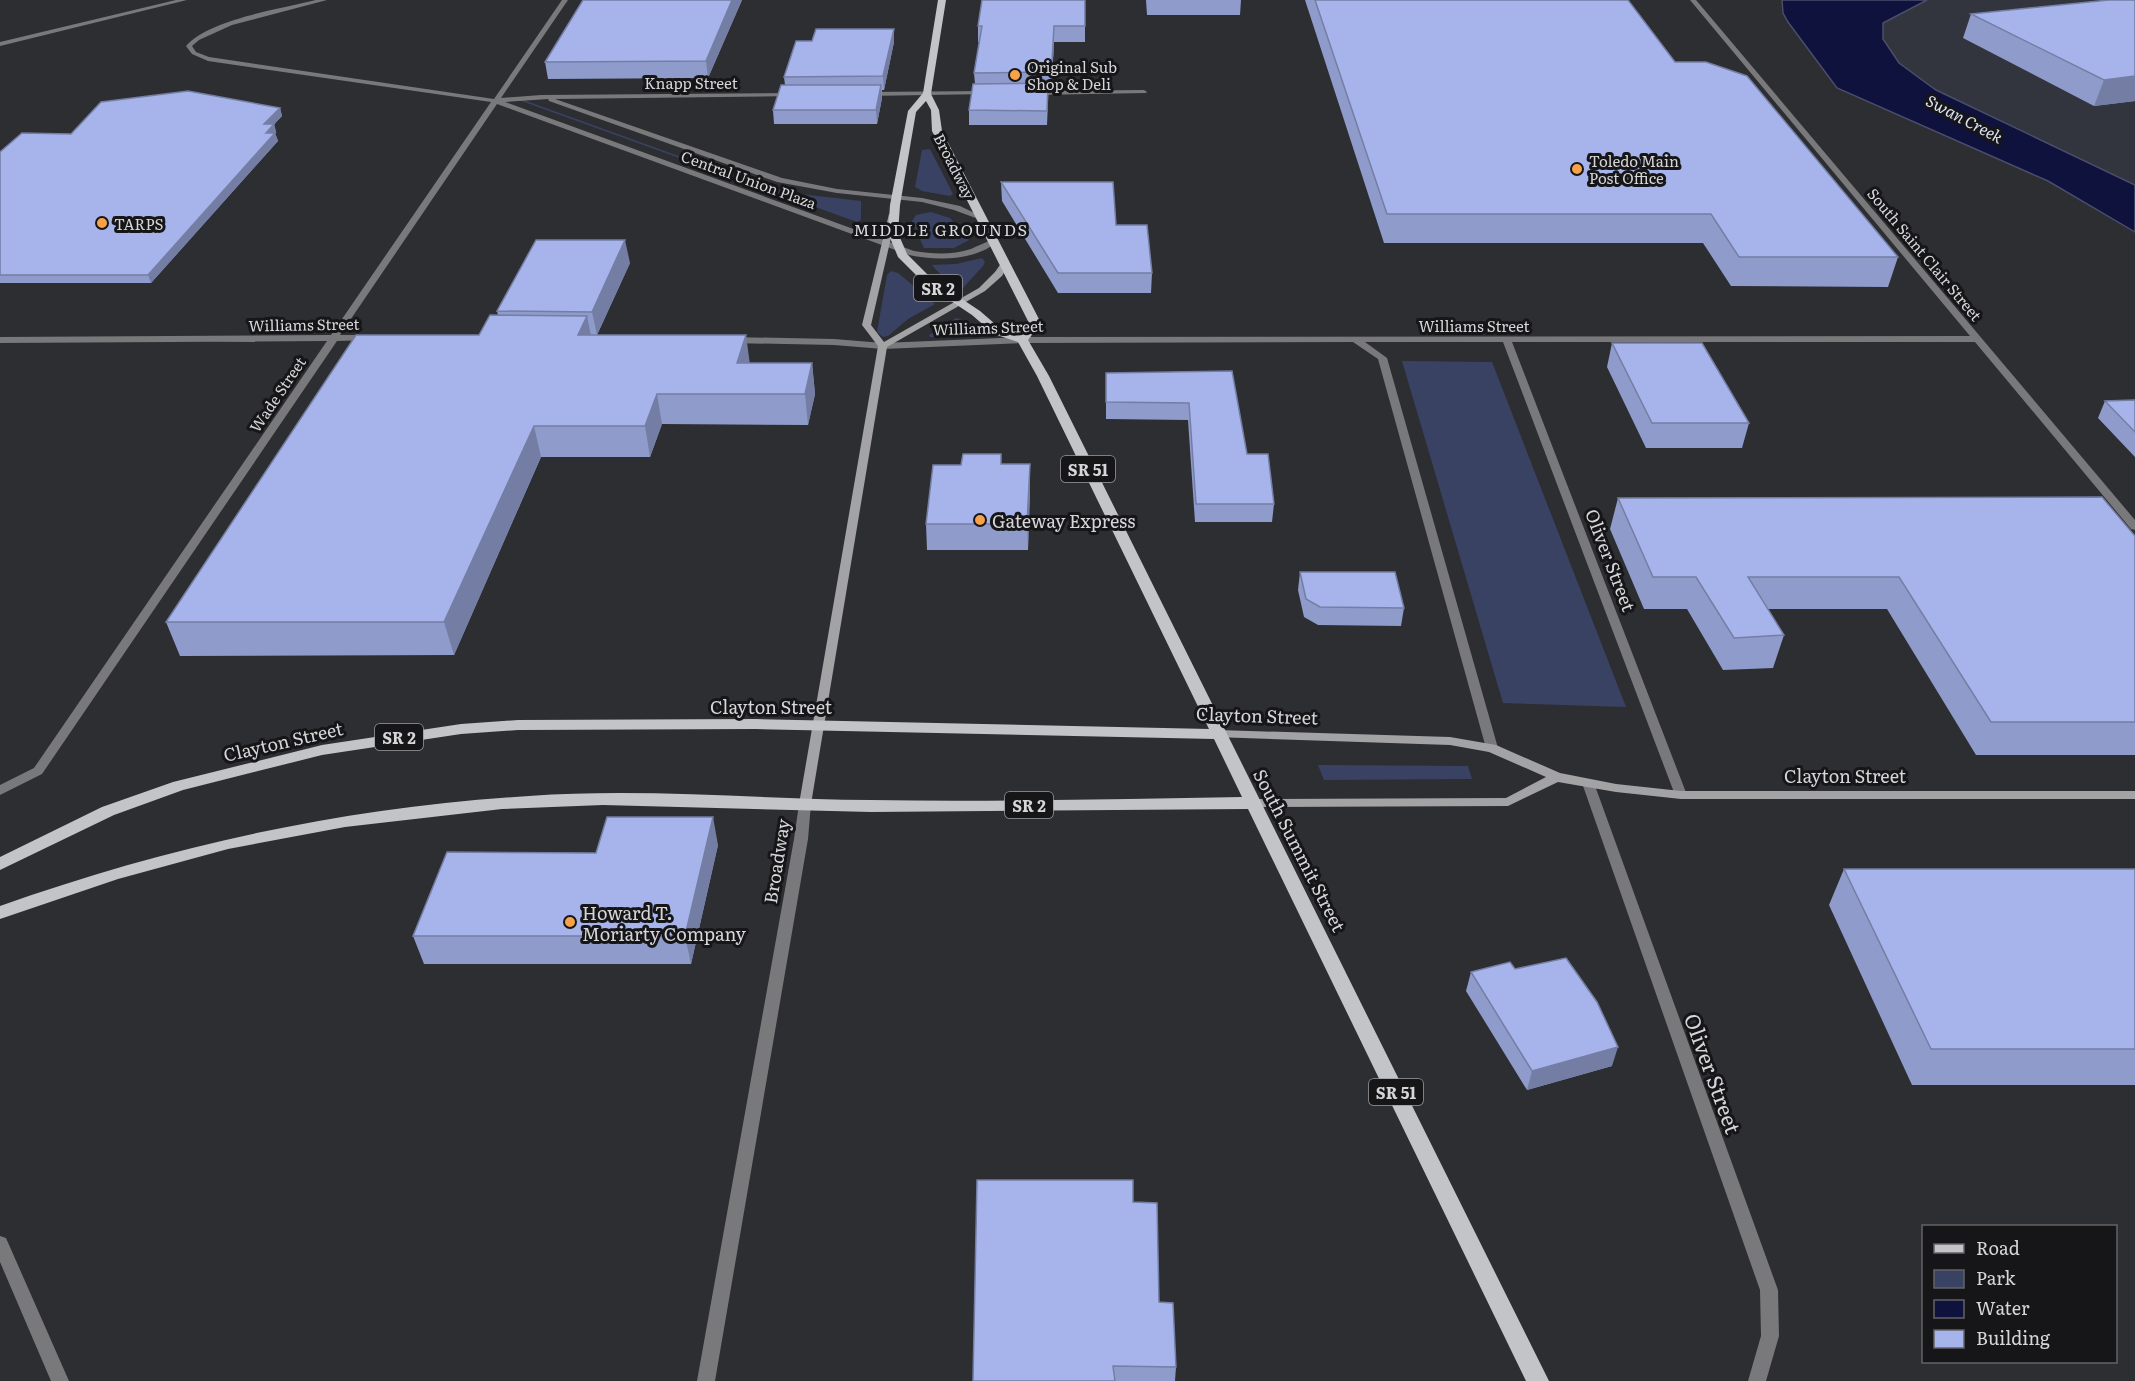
<svg xmlns="http://www.w3.org/2000/svg" width="2135" height="1381" font-family="Literata,serif">
<style>
.built{fill:#32353e}
.green{fill:#3a4264}
.water{fill:#0e123c;stroke:#4a4d6b;stroke-width:1.5}
.lines{fill:none;stroke-linecap:round;stroke-linejoin:round}
.street{fill:#79797b;fill-rule:evenodd}
.secondary{fill:#a3a3a6;fill-rule:evenodd}
.primary{fill:#c3c4c8;fill-rule:evenodd}
.wall{fill:#8f9bca}
.shaded-wall{fill:#747ea4}
.building{fill:#a6b4eb;stroke:#747ea4;stroke-width:1.5}
.poi-dot{fill:#f7a149;stroke:#161618;stroke-width:2}
.labels{text-anchor:middle;dominant-baseline:central;stroke-width:6;stroke-linejoin:round;paint-order:stroke}
.far-poi-label{font-size:15px;fill:#d6d6d9;stroke:#161618;text-anchor:start}
.far-street-label{font-size:15px;fill:#d6d6d9;stroke:#161618}
.far-water-label{font-size:16px;font-style:italic;fill:#dde2f2;stroke:#161618}
.far-neighbourhood-label{font-size:16px;letter-spacing:1.5px;fill:#d9dbdf;stroke:#161618}
.shield{fill:#161618;stroke:#9c9c9f;stroke-width:1.5}
.shield-label{font-size:16px;font-weight:bold;fill:#d6d6d9}
.poi-label{font-size:18px;fill:#d6d6d9;stroke:#161618;text-anchor:start}
.street-label{font-size:18px;fill:#d6d6d9;stroke:#161618}
.near-street-label{font-size:21px;fill:#d6d6d9;stroke:#161618}
</style>
<rect width="100%" height="100%" fill="#2d2e31"/>
<path class="built" d="M 1927,0 L 2135,0 L 2135,185 L 1936,90 L 1899,63 L 1883,39 L 1883,22 Z"/>
<path class="green" d="M 518,98 L 756,184 L 800,194 L 861,201 L 861,220 L 857,222 L 516,99 Z
M 930,149 L 952,192 L 953,194 L 950,196 L 922,191 L 915,187 L 922,150 Z
M 931,212 L 950,218 L 969,240 L 954,248 L 924,248 L 912,221 L 916,215 Z
M 982,258 L 985,262 L 983,266 L 963,288 C 952,286 939,274 932,265 L 956,264 Z
M 891,271 L 898,273 L 935,304 L 908,319 L 888,336 L 883,337 L 877,332 L 887,275 Z
M 956,318 L 962,320 L 978,337 L 930,337 L 929,335 Z
M 1402,361 L 1492,362 L 1626,707 L 1503,703 Z
M 1318,765 L 1468,766 L 1472,779 L 1324,780 Z"/>
<path class="water" d="M 1782,0 L 1927,0 L 1883,23 L 1883,39 L 1899,63 L 1936,90 L 2135,185 L 2135,232 L 2048,181 L 1837,88 L 1788,22 L 1783,13 Z"/>
<g class="lines">
<path class="street" d="M 176,0 L 187,0 L 0,46 L 0,42 Z
M 316,0 L 327,0 L 232,25 L 199,40 L 192,46 L 196,52 L 209,57 L 494,99 L 562,0 L 568,0 L 501,98 L 541,95 L 792,93 L 795,95 L 794,96 L 555,99 L 782,178 L 837,189 L 922,198 L 960,206 L 985,218 L 981,220 L 954,210 L 922,202 L 837,193 L 777,182 L 549,101 L 548,99 L 505,102 L 914,251 C 933,254 952,255 971,249 C 978,246 985,242 993,240 L 997,242 C 974,261 937,261 909,255 L 497,104 L 340,335 L 368,335 L 371,336 L 371,340 L 337,341 L 42,774 L 0,795 L 0,785 L 34,768 L 327,341 L 0,343 L 0,337 L 331,335 L 491,102 L 208,61 L 192,54 L 186,46 C 210,19 280,9 316,0 Z
M 1690,0 L 1696,0 L 2135,520 L 2135,530 L 2131,529 L 1975,342 L 1512,342 L 1687,795 L 1686,798 L 1676,798 L 1675,795 L 1503,342 L 1365,342 L 1387,358 L 1498,748 L 1492,752 L 1486,748 L 1378,359 L 1353,342 L 1022,343 L 883,349 L 834,345 L 730,343 L 725,340 L 730,337 L 834,339 L 883,343 L 1022,337 L 1970,336 Z
M 1144,90 L 1147,92 L 1146,93 L 1034,95 L 1031,93 L 1034,91 Z
M 987,91 L 989,92 L 989,94 L 866,96 L 863,94 L 866,92 Z
M 1588,779 L 1594,783 L 1778,1290 L 1779,1336 L 1766,1381 L 1748,1381 L 1761,1336 L 1760,1290 L 1582,783 Z
M 805,800 L 810,801 L 811,804 L 808,839 L 715,1381 L 697,1381 L 794,839 L 799,804 L 800,801 Z
M 0,1236 L 6,1238 L 69,1381 L 51,1381 L 0,1262 Z"/>
<path class="secondary" d="M 889,214 L 896,216 L 871,325 L 884,342 L 979,288 L 995,272 L 1002,262 L 1009,264 L 1002,276 L 985,291 L 887,347 L 811,804 L 810,807 L 800,807 L 799,804 L 878,346 L 862,325 Z
M 1218,730 L 1450,737 L 1496,745 L 1560,773 L 1616,784 L 1681,791 L 2135,791 L 2135,799 L 1681,799 L 1616,792 L 1558,782 L 1508,806 L 1253,807 L 1248,806 L 1247,803 L 1248,800 L 1253,799 L 1506,798 L 1546,777 L 1489,752 L 1450,745 L 1214,737 L 1212,734 L 1214,731 Z"/>
<path class="primary" d="M 938,0 L 946,0 L 931,94 L 939,110 L 942,131 L 1041,323 L 1028,340 L 1049,376 L 1549,1381 L 1526,1381 L 1248,809 L 871,812 L 603,805 L 502,809 L 345,827 L 228,849 L 118,879 L 0,919 L 0,906 C 171,845 347,807 529,796 C 643,788 757,799 870,800 C 994,802 1118,799 1242,797 L 1214,739 L 756,729 L 518,730 L 461,734 L 322,755 L 183,790 L 114,815 L 0,870 L 0,857 L 102,807 L 173,782 L 322,745 L 461,724 L 518,720 L 756,719 L 1209,729 L 1037,376 L 1018,342 L 994,334 L 972,315 L 924,283 L 898,257 L 888,233 L 890,205 L 908,111 L 923,93 ZM 926,101 L 931,110 L 932,131 L 1029,323 L 1020,335 L 1002,330 L 980,311 L 932,279 L 907,254 L 898,233 L 900,205 L 916,112 Z"/>
</g>
<path class="wall" d="M 742,0 L 708,78 L 548,79 L 545,62 Z
M 1085,0 L 1085,42 L 1054,42 L 1052,79 L 1049,79 L 1047,125 L 969,125 L 969,110 L 975,84 L 974,73 L 979,42 L 978,42 L 978,26 Z
M 1146,0 L 1241,0 L 1240,15 L 1147,15 Z
M 1305,0 L 1628,0 L 1675,62 L 1898,257 L 1888,287 L 1731,286 L 1703,243 L 1384,243 Z
M 2135,0 L 2135,101 L 2094,106 L 1963,38 L 1971,14 Z
M 894,29 L 894,42 L 884,90 L 882,90 L 882,98 L 877,124 L 774,124 L 773,110 L 785,85 L 784,77 Z
M 280,108 L 282,116 L 274,124 L 276,132 L 275,133 L 278,141 L 151,283 L 0,283 L 0,152 Z
M 1001,182 L 1116,225 L 1152,273 L 1151,293 L 1058,293 L 1002,201 Z
M 630,263 L 597,335 L 750,363 L 812,363 L 815,394 L 808,425 L 662,424 L 650,457 L 541,457 L 454,655 L 180,656 L 166,622 L 479,335 L 498,315 L 497,311 Z
M 1612,343 L 1749,423 L 1742,448 L 1646,448 L 1607,367 Z
M 1232,371 L 1247,454 L 1274,504 L 1272,522 L 1195,522 L 1188,420 L 1106,419 L 1106,373 Z
M 2135,400 L 2135,457 L 2098,418 L 2105,401 Z
M 1001,454 L 1001,464 L 1030,464 L 1030,490 L 1028,550 L 927,550 L 926,524 L 961,465 Z
M 1618,498 L 2135,536 L 2135,755 L 1976,755 L 1887,609 L 1768,609 L 1784,635 L 1773,668 L 1723,670 L 1687,609 L 1644,609 L 1610,529 Z
M 1300,572 L 1404,608 L 1401,626 L 1318,625 L 1304,617 L 1298,590 Z
M 718,845 L 691,964 L 424,964 L 413,936 L 596,853 Z
M 1844,869 L 2135,869 L 2135,1085 L 1912,1085 L 1829,905 Z
M 1515,969 L 1612,1066 L 1527,1090 L 1466,991 L 1471,972 Z
M 1133,1202 L 1176,1367 L 1175,1381 L 973,1381 Z"/>
<path class="shaded-wall" d="M 732,0 L 742,0 L 708,78 L 706,61 Z
M 1054,26 L 1054,42 L 1052,79 L 1052,62 Z
M 894,29 L 894,42 L 884,90 L 883,76 Z
M 2135,76 L 2135,101 L 2094,106 L 2104,80 Z
M 881,85 L 882,98 L 877,124 L 876,110 Z
M 280,108 L 282,116 L 267,132 L 264,124 Z
M 274,124 L 276,132 L 268,141 L 266,133 Z
M 275,133 L 278,141 L 151,283 L 148,275 Z
M 625,240 L 630,263 L 597,335 L 592,312 Z
M 587,316 L 593,345 L 578,335 Z
M 746,335 L 750,365 L 737,363 Z
M 812,363 L 815,394 L 808,425 L 805,394 Z
M 657,394 L 662,424 L 650,457 L 645,426 Z
M 534,426 L 541,457 L 454,655 L 444,622 Z
M 1030,464 L 1030,490 L 1028,550 L 1027,524 Z
M 713,817 L 718,845 L 691,964 L 685,936 Z
M 1618,1047 L 1612,1066 L 1527,1090 L 1532,1071 Z"/>
<path class="building" d="M 583,0 L 732,0 L 706,61 L 545,62 Z
M 982,0 L 1085,0 L 1085,26 L 1054,26 L 1052,62 L 1049,62 L 1049,72 L 974,73 L 982,26 L 978,26 Z
M 1315,0 L 1628,0 L 1675,62 L 1706,62 L 1747,76 L 1898,257 L 1739,257 L 1711,214 L 1387,214 Z
M 2109,0 L 2135,0 L 2135,76 L 2104,80 L 1971,14 Z
M 816,29 L 894,29 L 883,76 L 784,77 L 796,41 L 812,41 Z
M 1048,83 L 1047,111 L 969,110 L 973,84 Z
M 781,85 L 881,85 L 876,110 L 773,110 Z
M 188,91 L 280,108 L 264,124 L 274,124 L 266,133 L 275,133 L 148,275 L 0,275 L 0,152 L 22,133 L 71,134 L 101,102 Z
M 1001,182 L 1113,182 L 1116,225 L 1147,225 L 1152,273 L 1058,273 Z
M 536,240 L 625,240 L 592,312 L 497,311 Z
M 490,315 L 587,316 L 578,335 L 746,335 L 737,363 L 812,363 L 805,394 L 657,394 L 645,426 L 534,426 L 444,622 L 166,622 L 356,335 L 479,335 Z
M 1612,343 L 1702,343 L 1749,423 L 1652,423 Z
M 1232,371 L 1247,454 L 1268,454 L 1274,504 L 1196,504 L 1189,403 L 1106,402 L 1106,373 Z
M 2135,400 L 2135,432 L 2105,401 Z
M 963,454 L 1001,454 L 1001,464 L 1030,464 L 1027,524 L 926,524 L 933,465 L 961,465 Z
M 2102,497 L 2135,536 L 2135,722 L 1991,722 L 1899,577 L 1748,577 L 1784,635 L 1734,638 L 1696,577 L 1653,577 L 1618,498 Z
M 1300,572 L 1395,572 L 1404,608 L 1320,607 L 1306,599 Z
M 607,817 L 713,817 L 685,936 L 413,936 L 447,852 L 596,853 Z
M 1844,869 L 2135,869 L 2135,1049 L 1931,1049 Z
M 1566,958 L 1597,1002 L 1618,1047 L 1532,1071 L 1471,972 L 1510,962 L 1515,969 Z
M 977,1180 L 1133,1180 L 1133,1202 L 1157,1203 L 1159,1302 L 1173,1303 L 1176,1367 L 1113,1366 L 1115,1381 L 973,1381 Z"/>
<g class="poi-dot">
<circle cx="1015" cy="75" r="6"/>
<circle cx="1577" cy="169" r="6"/>
<circle cx="102" cy="223" r="6"/>
<circle cx="980" cy="520" r="6"/>
<circle cx="570" cy="922" r="6"/>
</g>
<g class="labels">
<g class="far-poi-label">
<text x="1027" y="66">Original Sub<tspan x="1027" dy="17">Shop &amp; Deli</tspan></text>
<text x="1589" y="160">Toledo Main<tspan x="1589" dy="17">Post Office</tspan></text>
<text x="114" y="223">TARPS</text>
</g>
<g class="far-street-label">
<text x="691" y="82">Knapp Street</text>
<text transform="translate(955 166) rotate(63)">Broadway</text>
<text transform="translate(749 179) rotate(20)">Central Union Plaza</text>
<text transform="translate(1925 254) rotate(50)">South Saint Clair Street</text>
<text transform="translate(304 324) rotate(-1)">Williams Street</text>
<text x="1474" y="325">Williams Street</text>
<text transform="translate(988 327) rotate(-2)">Williams Street</text>
<text transform="translate(277 394) rotate(-56)">Wade Street</text>
</g>
<g class="far-water-label">
<text transform="translate(1965 118) rotate(28)">Swan Creek</text>
</g>
<g class="far-neighbourhood-label">
<text x="941" y="229">MIDDLE GROUNDS</text>
</g>
<g class="shield">
<rect x="914" y="275" width="48" height="26" rx="4.5"/>
<rect x="1061" y="456" width="54" height="26" rx="4.5"/>
<rect x="375" y="724" width="48" height="26" rx="4.5"/>
<rect x="1005" y="792" width="48" height="26" rx="4.5"/>
<rect x="1369" y="1079" width="54" height="26" rx="4.5"/>
</g>
<g class="shield-label">
<text x="938" y="288">SR 2</text>
<text x="1088" y="469">SR 51</text>
<text x="399" y="737">SR 2</text>
<text x="1029" y="805">SR 2</text>
<text x="1396" y="1092">SR 51</text>
</g>
<g class="poi-label">
<text x="992" y="520">Gateway Express</text>
<text x="582" y="912">Howard T.<tspan x="582" dy="21">Moriarty Company</tspan></text>
</g>
<g class="street-label">
<text transform="translate(1611 560) rotate(69)">Oliver Street</text>
<text x="771" y="706">Clayton Street</text>
<text transform="translate(1257 715) rotate(2)">Clayton Street</text>
<text transform="translate(283 741) rotate(-13)">Clayton Street</text>
<text x="1845" y="775">Clayton Street</text>
<text transform="translate(1300 850) rotate(63)">South Summit Street</text>
<text transform="translate(776 861) rotate(-81)">Broadway</text>
</g>
<g class="near-street-label">
<text transform="translate(1714 1073) rotate(70)">Oliver Street</text>
</g>
</g>
<rect x="1922" y="1225" width="195" height="138" fill="#161618" stroke="#636365" stroke-width="1.5"/>
<rect x="1934" y="1244" width="30" height="9" fill="#c3c4c8" stroke="#636365" stroke-width="1.5"/>
<text x="1976" y="1255" font-size="18" fill="#d6d6d9">Road</text>
<rect x="1934" y="1270" width="30" height="18" fill="#3a4264" stroke="#636365" stroke-width="1.5"/>
<text x="1976" y="1285" font-size="18" fill="#d6d6d9">Park</text>
<rect x="1934" y="1300" width="30" height="18" fill="#0e123c" stroke="#636365" stroke-width="1.5"/>
<text x="1976" y="1315" font-size="18" fill="#d6d6d9">Water</text>
<rect x="1934" y="1330" width="30" height="18" fill="#a6b4eb" stroke="#636365" stroke-width="1.5"/>
<text x="1976" y="1345" font-size="18" fill="#d6d6d9">Building</text>
</svg>
